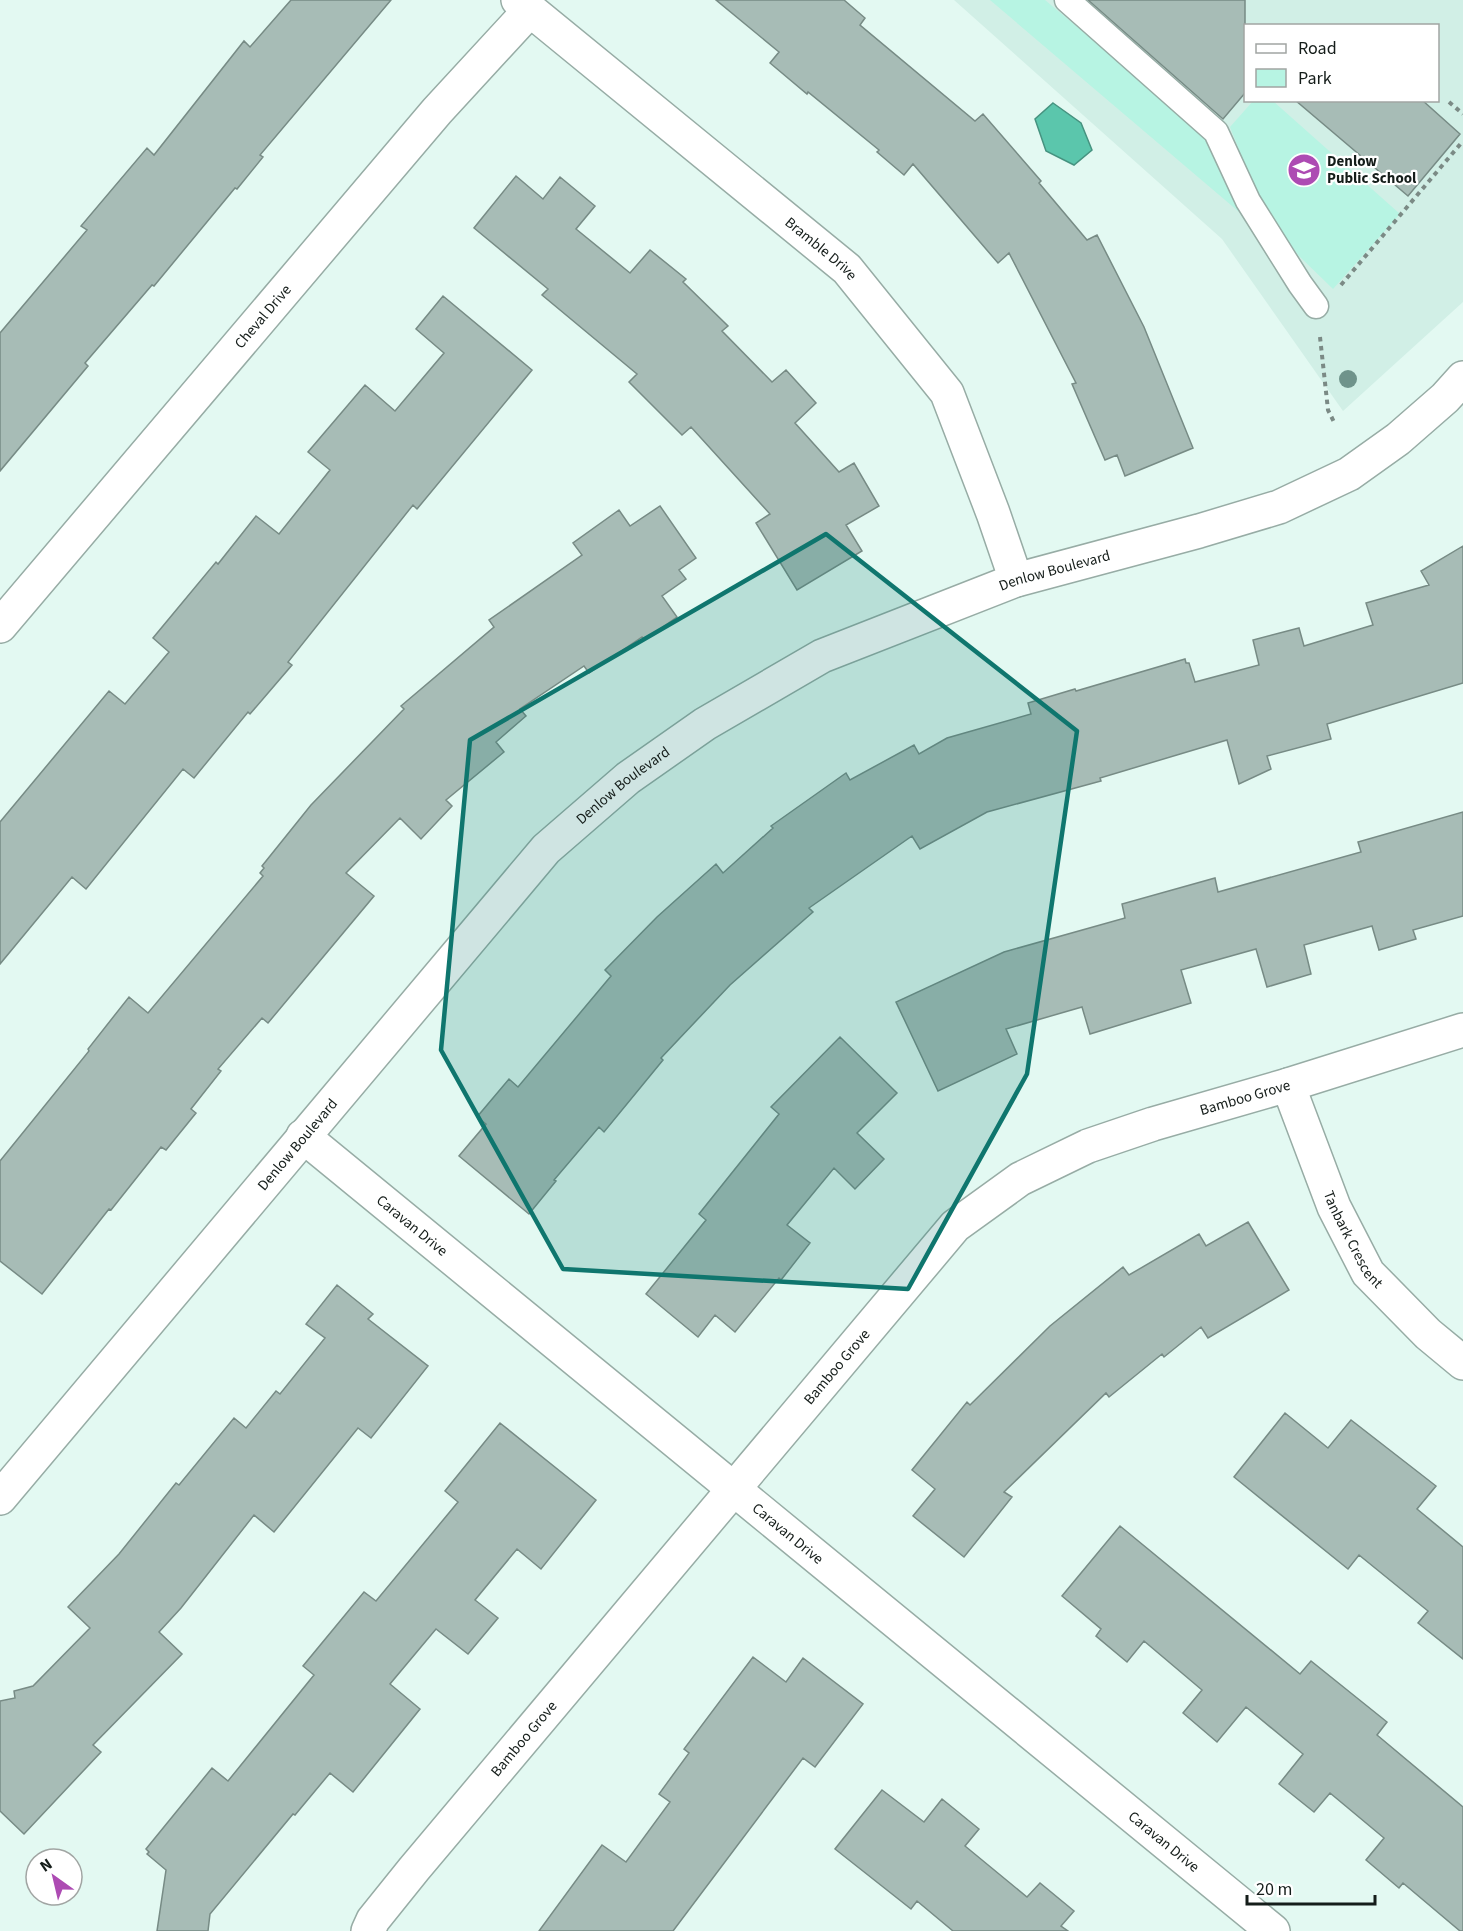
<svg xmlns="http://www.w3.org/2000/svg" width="1463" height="1931" font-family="'Source Sans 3',sans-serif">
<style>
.built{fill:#d1efe6;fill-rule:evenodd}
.green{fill:#b7f4e3}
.water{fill:#5bc6ac;stroke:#469380;stroke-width:1.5}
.building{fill:#a7bcb6;stroke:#778b85;stroke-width:1.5}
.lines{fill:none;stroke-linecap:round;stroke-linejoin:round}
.lane-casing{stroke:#97aca5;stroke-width:27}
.street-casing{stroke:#97aca5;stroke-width:36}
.path{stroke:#7b8a85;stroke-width:4;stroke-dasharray:4.5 4.5;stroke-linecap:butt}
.lane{stroke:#fff;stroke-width:24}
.street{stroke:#fff;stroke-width:33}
.tree{fill:#6f938b}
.marked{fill:#0f766e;fill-opacity:0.2;stroke:#0f766e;stroke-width:4.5;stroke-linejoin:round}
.labels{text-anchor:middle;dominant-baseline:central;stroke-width:4.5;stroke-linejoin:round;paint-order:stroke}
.poi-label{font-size:15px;font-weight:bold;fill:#151d1a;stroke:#fff;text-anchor:start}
.street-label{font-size:15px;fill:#151d1a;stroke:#fff}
</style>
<rect width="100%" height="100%" fill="#e3f9f2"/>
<path class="built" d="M 954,0 L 1463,0 L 1463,302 L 1343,411 L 1222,239 ZM 1246,26 L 1438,26 L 1438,100 L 1246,100 Z"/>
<path class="green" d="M 990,0 L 1045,0 L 1217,144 L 1245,217 Z
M 1253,101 L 1273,101 L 1400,214 L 1333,289 L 1298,255 L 1277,225 L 1253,186 L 1230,127 Z"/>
<path class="water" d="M 1053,103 L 1081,123 L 1092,150 L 1074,165 L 1046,151 L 1035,119 Z"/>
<path class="building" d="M 291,0 L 391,0 L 260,155 L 263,157 L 237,189 L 235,188 L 154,286 L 152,285 L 85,363 L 88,366 L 0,471 L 0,333 L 87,230 L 81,226 L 147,148 L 154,155 L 244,41 L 250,47 Z
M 716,0 L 844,0 L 865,18 L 860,25 L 975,121 L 983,114 L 1041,181 L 1039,183 L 1087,240 L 1097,235 L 1144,327 L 1193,448 L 1125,476 L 1117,455 L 1105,460 L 1072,384 L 1076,383 L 1009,253 L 998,263 L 913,164 L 904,175 L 877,152 L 879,150 L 808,92 L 807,94 L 770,63 L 779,52 Z
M 1088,0 L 1245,0 L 1245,93 L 1223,119 Z
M 1295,100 L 1422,100 L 1460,134 L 1408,196 Z
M 516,176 L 543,199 L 560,177 L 595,206 L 576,229 L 630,273 L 650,250 L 686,279 L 683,282 L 728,326 L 722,331 L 772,382 L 786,370 L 816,403 L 795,423 L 839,472 L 854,463 L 879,506 L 846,525 L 862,551 L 797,590 L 756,523 L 770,514 L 691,427 L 682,435 L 629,382 L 637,374 L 542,295 L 548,289 L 474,228 Z
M 443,296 L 532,370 L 417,509 L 413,505 L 288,662 L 292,665 L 250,714 L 248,712 L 194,778 L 183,769 L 86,889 L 72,877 L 0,964 L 0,822 L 109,691 L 125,704 L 169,652 L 153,638 L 216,562 L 218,564 L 256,516 L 279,534 L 330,470 L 308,452 L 365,385 L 395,411 L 444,353 L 416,329 Z
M 660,506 L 696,558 L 679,570 L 686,579 L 662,596 L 677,617 L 644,640 L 642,637 L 589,673 L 584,666 L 520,709 L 526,716 L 496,742 L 504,752 L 446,800 L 452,806 L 421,839 L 400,818 L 346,873 L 374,896 L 268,1023 L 262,1018 L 218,1069 L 221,1071 L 191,1109 L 196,1113 L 166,1150 L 161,1147 L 111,1210 L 109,1209 L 42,1294 L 0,1261 L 0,1161 L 89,1051 L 88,1049 L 129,997 L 148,1013 L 263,876 L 260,873 L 264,868 L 262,866 L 311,805 L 404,709 L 401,706 L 494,627 L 489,620 L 582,555 L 573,543 L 619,510 L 630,526 Z
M 1463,546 L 1463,683 L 1327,724 L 1331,739 L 1267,756 L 1271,769 L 1239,784 L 1227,740 L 1100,778 L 1101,781 L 987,812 L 920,849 L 912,836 L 809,908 L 813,912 L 730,985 L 661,1058 L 663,1060 L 604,1132 L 599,1127 L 554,1180 L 556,1181 L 529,1214 L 459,1156 L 486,1124 L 477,1117 L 509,1079 L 518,1087 L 611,976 L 605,970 L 657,917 L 716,864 L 723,873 L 773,828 L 771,826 L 846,773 L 850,780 L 914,745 L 919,754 L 947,738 L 1031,714 L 1028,703 L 1075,689 L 1076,691 L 1185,659 L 1186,663 L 1189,663 L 1195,682 L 1259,665 L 1253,640 L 1299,628 L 1304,646 L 1373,625 L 1366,603 L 1429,585 L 1421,571 Z
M 1463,812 L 1463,916 L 1413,930 L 1416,939 L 1379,950 L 1372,926 L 1304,945 L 1311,974 L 1267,987 L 1256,949 L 1181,970 L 1191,1003 L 1090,1034 L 1082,1007 L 1006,1029 L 1017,1054 L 938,1091 L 896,1002 L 1004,952 L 1125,918 L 1122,904 L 1215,878 L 1218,892 L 1361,852 L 1358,842 Z
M 840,1037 L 897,1093 L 857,1133 L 884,1159 L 855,1189 L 834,1168 L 787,1225 L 810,1243 L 781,1280 L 779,1278 L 735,1332 L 715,1315 L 698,1337 L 646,1294 L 706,1220 L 699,1214 L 779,1114 L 771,1107 Z
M 1248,1222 L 1289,1290 L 1208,1338 L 1201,1327 L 1164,1357 L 1162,1354 L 1109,1397 L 1106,1393 L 1004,1492 L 1012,1497 L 964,1557 L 913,1516 L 935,1489 L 912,1470 L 967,1402 L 970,1405 L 1050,1326 L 1123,1267 L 1129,1275 L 1199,1234 L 1206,1246 Z
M 337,1285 L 373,1314 L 368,1319 L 428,1366 L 371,1438 L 358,1428 L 274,1532 L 254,1515 L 181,1608 L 159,1632 L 182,1654 L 93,1745 L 101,1752 L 24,1834 L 0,1811 L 0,1701 L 15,1698 L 14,1691 L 33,1686 L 90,1628 L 68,1607 L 119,1554 L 176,1483 L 179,1485 L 234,1418 L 246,1428 L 276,1391 L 280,1394 L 325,1338 L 306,1324 Z
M 1285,1413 L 1328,1448 L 1351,1420 L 1436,1486 L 1417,1509 L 1463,1547 L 1463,1659 L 1418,1623 L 1428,1611 L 1359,1555 L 1348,1569 L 1234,1477 Z
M 500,1423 L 596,1500 L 541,1569 L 517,1549 L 475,1600 L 498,1618 L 468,1654 L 436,1629 L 390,1684 L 420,1709 L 353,1792 L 330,1773 L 295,1815 L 293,1814 L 210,1914 L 208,1931 L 157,1931 L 166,1870 L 147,1854 L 149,1852 L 146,1849 L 212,1768 L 228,1781 L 314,1675 L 303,1666 L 364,1592 L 376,1601 L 458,1502 L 445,1491 Z
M 1120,1526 L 1300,1674 L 1311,1661 L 1387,1722 L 1377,1735 L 1463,1807 L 1463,1931 L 1460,1931 L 1403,1883 L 1399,1888 L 1366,1860 L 1384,1838 L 1330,1793 L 1314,1812 L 1279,1784 L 1303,1754 L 1246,1707 L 1217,1742 L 1183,1713 L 1202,1690 L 1144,1641 L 1127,1662 L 1096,1636 L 1101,1629 L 1062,1596 Z
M 753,1657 L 786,1682 L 803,1658 L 863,1704 L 815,1767 L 803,1758 L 673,1931 L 539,1931 L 602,1845 L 626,1862 L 670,1802 L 659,1794 L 689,1753 L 684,1749 Z
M 882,1790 L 924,1822 L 942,1799 L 979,1829 L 965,1846 L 1027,1897 L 1040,1883 L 1074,1911 L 1061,1926 L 1068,1931 L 953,1931 L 917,1901 L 911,1909 L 835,1849 Z"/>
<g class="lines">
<g class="lane-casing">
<path id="lane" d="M 1067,0 L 1216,132 L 1248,201 L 1300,284 L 1316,306"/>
</g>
<g class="street-casing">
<g id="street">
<path id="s1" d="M 518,0 L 847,269 L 947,393 L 993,513 L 1016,580"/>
<path id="s2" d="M 0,626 L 437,111 L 530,10"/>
<path id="s3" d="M 1288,1085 L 1334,1207 L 1368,1273 L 1428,1334 L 1463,1363"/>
<path id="s4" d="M 303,1136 L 1273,1931"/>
<path id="s5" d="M 0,1498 L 546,849 L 628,778 L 705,724 L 822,656 L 1016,580 L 1199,531 L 1279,507 L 1349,474 L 1398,439 L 1445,398 L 1463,378"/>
<path id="s6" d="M 368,1931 L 373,1920 L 414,1869 L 955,1226 L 1020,1179 L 1088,1146 L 1153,1124 L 1288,1085 L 1463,1030"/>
</g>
</g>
<path class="path" d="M 1449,102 L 1463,114
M 1341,285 L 1463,141
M 1320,337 L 1328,410 L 1335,424"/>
<use href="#lane" class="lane"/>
<use href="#street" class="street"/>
</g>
<circle class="tree" cx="1348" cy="379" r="9"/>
<path class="marked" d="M 826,534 L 1077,731 L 1027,1074 L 908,1289 L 563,1269 L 441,1050 L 470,740 Z"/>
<defs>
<g id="school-disc" transform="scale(1.725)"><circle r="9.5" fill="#ad4bb3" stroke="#fff"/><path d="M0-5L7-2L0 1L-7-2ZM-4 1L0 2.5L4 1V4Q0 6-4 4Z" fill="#fff"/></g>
</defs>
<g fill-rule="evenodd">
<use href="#school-disc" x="1304" y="170"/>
</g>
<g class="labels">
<g class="poi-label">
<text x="1327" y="161">Denlow<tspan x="1327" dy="17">Public School</tspan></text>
</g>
<g class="street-label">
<text stroke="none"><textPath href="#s1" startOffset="392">Bramble Drive</textPath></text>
<text stroke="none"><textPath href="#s2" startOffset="406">Cheval Drive</textPath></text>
<text stroke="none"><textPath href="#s5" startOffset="1434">Denlow Boulevard</textPath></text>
<text stroke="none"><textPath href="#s5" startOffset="948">Denlow Boulevard</textPath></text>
<text stroke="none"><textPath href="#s6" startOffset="1238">Bamboo Grove</textPath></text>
<text stroke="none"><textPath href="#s5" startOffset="462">Denlow Boulevard</textPath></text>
<text stroke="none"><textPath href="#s4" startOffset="141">Caravan Drive</textPath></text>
<text stroke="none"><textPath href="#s3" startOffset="168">Tanbark Crescent</textPath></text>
<text stroke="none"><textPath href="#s6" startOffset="734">Bamboo Grove</textPath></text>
<text stroke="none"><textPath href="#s4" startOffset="627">Caravan Drive</textPath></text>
<text stroke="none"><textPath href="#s6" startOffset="248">Bamboo Grove</textPath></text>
<text stroke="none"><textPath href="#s4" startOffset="1113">Caravan Drive</textPath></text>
</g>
</g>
<rect x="1244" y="24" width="195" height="78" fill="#ffffff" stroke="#a1a5a3" stroke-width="1.5"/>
<rect x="1256" y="44" width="30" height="9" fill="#ffffff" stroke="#a1a5a3" stroke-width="1.5"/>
<text x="1298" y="54" font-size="18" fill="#151d1a">Road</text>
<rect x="1256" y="69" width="30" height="18" fill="#b7f4e3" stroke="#a1a5a3" stroke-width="1.5"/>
<text x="1298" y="84" font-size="18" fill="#151d1a">Park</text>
<g transform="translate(54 1877) rotate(326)"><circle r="28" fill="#ffffff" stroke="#a1a5a3" stroke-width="1.5"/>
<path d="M0-4.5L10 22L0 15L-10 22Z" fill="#ad4bb3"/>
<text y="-9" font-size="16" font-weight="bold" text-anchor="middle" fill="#151d1a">N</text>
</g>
<path d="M1247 1895v9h128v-9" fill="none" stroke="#151d1a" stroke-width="3"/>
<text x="1256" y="1895" font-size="18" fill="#151d1a" stroke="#ffffff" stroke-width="4.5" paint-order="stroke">20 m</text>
</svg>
